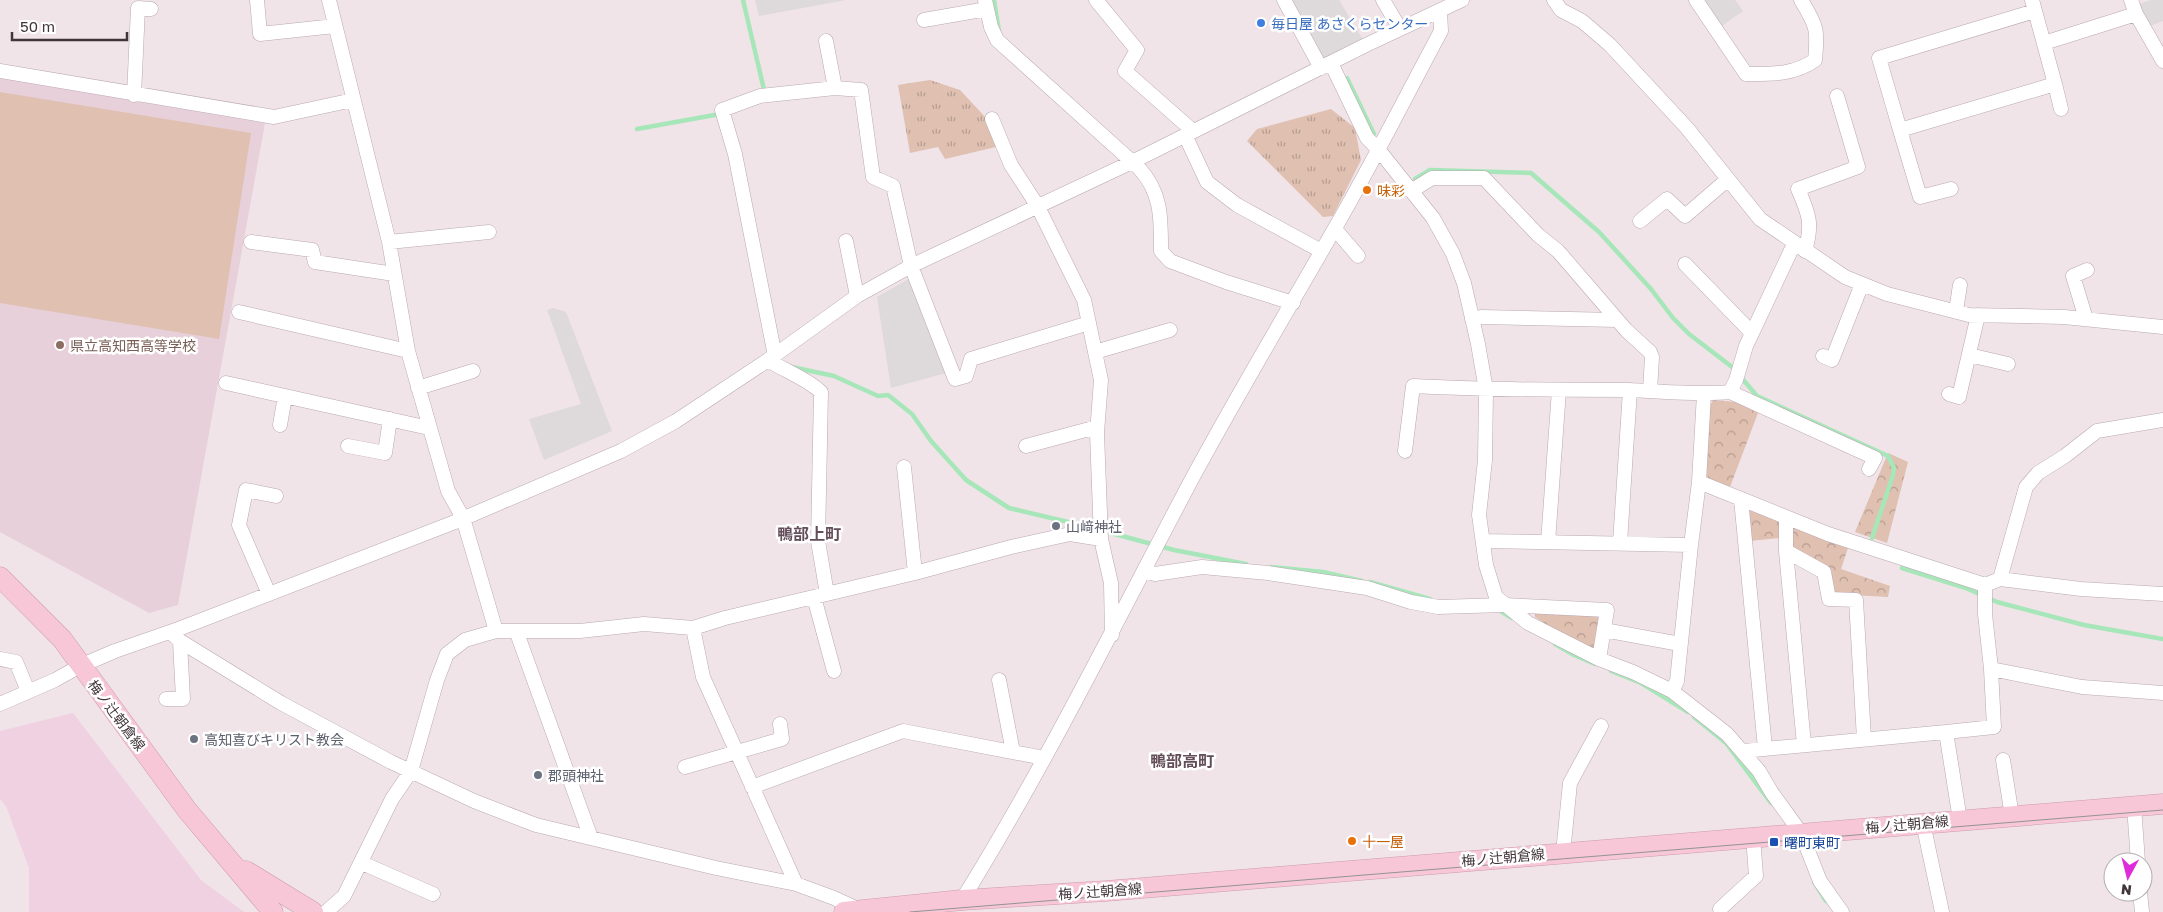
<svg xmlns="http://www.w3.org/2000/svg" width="2163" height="912" font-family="'Golos Text','Noto Sans JP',sans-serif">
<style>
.commercial{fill:#f0d1e2}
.education{fill:#e7d0d9}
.grass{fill:url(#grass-tufts)}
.park{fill:url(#park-crowns)}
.pitch{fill:#dfc0b1}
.parking{fill:#ded9db}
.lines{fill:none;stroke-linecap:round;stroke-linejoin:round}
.stream{stroke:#a7e6b9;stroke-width:4.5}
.minor-casing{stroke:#baa8b1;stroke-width:15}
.secondary-casing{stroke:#cd9baf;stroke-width:21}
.minor{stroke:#fff;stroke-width:14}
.secondary{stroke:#f7c7d8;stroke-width:20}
.tram{stroke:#939393;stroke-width:1}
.shop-dot{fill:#3f7fe0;stroke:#fff;stroke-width:2}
.food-dot{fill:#e8710a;stroke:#fff;stroke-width:2}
.education-dot{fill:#8d6e63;stroke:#fff;stroke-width:2}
.worship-dot{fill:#6b7280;stroke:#fff;stroke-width:2}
.transit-dot{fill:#1a4fb4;stroke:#fff;stroke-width:2}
.labels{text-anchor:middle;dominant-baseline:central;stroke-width:5;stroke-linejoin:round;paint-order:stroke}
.shop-label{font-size:14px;fill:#366cbe;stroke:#fff;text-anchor:start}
.food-label{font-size:14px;fill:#c56008;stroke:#fff;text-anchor:start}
.education-label{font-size:14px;fill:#785e54;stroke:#fff;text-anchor:start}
.worship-label{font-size:14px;fill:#5b616d;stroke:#fff;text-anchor:start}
.street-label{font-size:14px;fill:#41353b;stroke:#fff}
.transit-label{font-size:14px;fill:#164399;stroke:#fff;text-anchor:start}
.quarter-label{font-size:16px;font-weight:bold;fill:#624d58;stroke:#fff}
</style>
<defs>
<pattern id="grass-tufts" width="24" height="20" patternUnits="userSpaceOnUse" patternTransform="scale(1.25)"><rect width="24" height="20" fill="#dfc0b1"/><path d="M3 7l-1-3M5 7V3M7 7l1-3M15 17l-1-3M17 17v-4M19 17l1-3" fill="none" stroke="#b69d91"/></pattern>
<pattern id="park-crowns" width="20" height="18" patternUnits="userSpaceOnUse" patternTransform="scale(1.25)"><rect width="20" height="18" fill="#dfc0b1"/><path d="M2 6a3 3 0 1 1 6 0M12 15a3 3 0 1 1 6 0" fill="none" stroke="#b69d91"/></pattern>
</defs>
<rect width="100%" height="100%" fill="#f0e4e9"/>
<path class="commercial" d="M 73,713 L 201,880 L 244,912 L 29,912 L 29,868 L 6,806 L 0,799 L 0,731 Z"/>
<path class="education" d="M 0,78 L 265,123 L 178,605 L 149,613 L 0,532 Z"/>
<path class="grass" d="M 930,80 L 960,90 L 988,120 L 1000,146 L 945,159 L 938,147 L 910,153 L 898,85 Z
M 1331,109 L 1355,128 L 1361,160 L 1333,216 L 1323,217 L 1247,141 L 1257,129 Z"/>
<path class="park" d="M 1713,400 L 1737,402 L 1758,413 L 1730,487 L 1710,481 L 1704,470 L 1709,407 Z
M 1888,453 L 1908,462 L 1887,543 L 1855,532 Z
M 1750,507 L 1781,520 L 1781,538 L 1749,541 L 1746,517 Z
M 1790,525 L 1848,548 L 1841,569 L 1890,586 L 1888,597 L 1834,594 L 1831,569 L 1790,548 Z
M 1535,611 L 1602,615 L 1597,651 L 1568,638 L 1535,617 Z"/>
<path class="pitch" d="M 0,92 L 251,133 L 219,339 L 0,303 Z"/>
<path class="parking" d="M 755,0 L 846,0 L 759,16 Z
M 1284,0 L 1339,0 L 1366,45 L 1321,68 Z
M 1704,0 L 1735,0 L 1743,11 L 1722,26 Z
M 2151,0 L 2163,0 L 2163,21 L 2150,26 L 2139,4 Z
M 912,277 L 950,372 L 891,388 L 877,297 Z
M 553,308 L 566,312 L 612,431 L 544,460 L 529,419 L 581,404 L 547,310 Z"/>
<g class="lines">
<path class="stream" d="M 743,0 L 765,94
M 994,0 L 999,31
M 1347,78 L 1374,134
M 637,129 L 720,114
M 1415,179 L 1430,170 L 1531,173 L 1599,232 L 1651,289 L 1673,318 L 1689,334 L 1736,370
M 792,367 L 834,376 L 878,396 L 888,395 L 912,414 L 931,441 L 966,480 L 1009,508 L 1085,526 L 1174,550 L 1246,564
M 1740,376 L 1757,396 L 1888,456 L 1894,468 L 1893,475 L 1872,538
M 1271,567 L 1323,572 L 1362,581
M 1902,568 L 1966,588 L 1997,602 L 2084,625 L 2163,639
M 1370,582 L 1430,599
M 1497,609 L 1512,618
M 1555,644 L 1574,655 L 1595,664
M 1611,671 L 1641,683 L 1688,712
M 1694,717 L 1726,743 L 1771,803
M 1814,882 L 1826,901"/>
<g class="minor-casing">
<path id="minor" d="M 257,0 L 260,34 L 335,26
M 329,0 L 389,242 L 408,351 L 448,491 L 463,518 L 496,631 L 580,631 L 644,624 L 693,628 L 725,618 L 915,573 L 1011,547 L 1070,534 L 1101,539 L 1111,583 L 1112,635
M 985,0 L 991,27 L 997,40 L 1139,168 C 1162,193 1161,219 1161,251 L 1170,261 L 1226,282 L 1293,303
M 1096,0 L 1137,50 L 1125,71 L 1193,131
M 1284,0 L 1321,68
M 1383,0 L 1400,29
M 1554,0 L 1561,10 L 1582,21 L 1610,45 L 1687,128 L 1760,219 L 1845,277 L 1887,294 L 1969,315 L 2064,317 L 2163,327
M 1696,0 L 1746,74 C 1771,74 1794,75 1815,60 C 1818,30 1817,26 1801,0
M 2131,0 L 2136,14 L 2163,61
M 924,20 L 987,9
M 826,41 L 835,88
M 2044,43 L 2136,14
M 1331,63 L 1367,138 L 1378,149 L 1433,218 L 1453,254 L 1464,283 L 1478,344 L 1486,390 L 1485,460 L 1479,515 L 1486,565 L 1496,597 L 1528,623 L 1599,659 L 1633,672 L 1672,691 L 1727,734 L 1759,771 L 1772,793 L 1801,833 L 1820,881 L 1842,912
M 0,71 L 274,117 L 353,100
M 2055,84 L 2061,109
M 134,95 L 138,8 L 151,9
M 992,119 L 1011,165 L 1037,205 L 1084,300 L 1101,380 L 1097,433 L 1101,539
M 1900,130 L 1879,58 L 2035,11
M 1185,135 L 1207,182 L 1237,205 L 1321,251
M 1951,189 L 1920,197 L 1900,130 L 2055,84 L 2032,0
M 1411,191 L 1432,178 L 1484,178 L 1538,235 L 1558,251 L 1626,330 L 1650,352 L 1652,357 L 1650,391
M 1640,221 L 1667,199 L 1685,216 L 1727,180
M 1335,229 L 1358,256
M 846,241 L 857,296
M 251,242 L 312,250 L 315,262 L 394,274
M 389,242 L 489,232
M 1805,251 C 1813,224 1809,214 1798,189 L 1858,167 L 1837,96
M 1685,264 L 1752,333
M 1956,311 L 1960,285
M 239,312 L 408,351
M 1472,319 L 1481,317 L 1617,320
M 2086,319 L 2073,276 L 2087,270
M 1095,352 L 1170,330
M 1969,355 L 2008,364
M 775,356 L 735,154 L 722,110 L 760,96 L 835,88 L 861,90 L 873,177 L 893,186 L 911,266 L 955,379 L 966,376 L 971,359 L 1089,323
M 1823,356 L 1832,360 L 1862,284
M 768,360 C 785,371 806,378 821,392 L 818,541 L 827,594
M 226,383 L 429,428
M 418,388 L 473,371
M 1730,392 L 1736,380 L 1746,346 L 1794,244
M 1704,394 L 1699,482 L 1828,534 L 1985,585 L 2000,579 L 2026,487 L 2038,473 L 2065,456 L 2097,431 L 2163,420
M 1949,394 L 1959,397 L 1978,315
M 280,425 L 285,396
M 348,446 L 385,453 L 390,419
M 1026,446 L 1097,427
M 1405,451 L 1413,386 C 1484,390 1555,390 1627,390 C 1661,391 1695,395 1730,392 L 1875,458 L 1869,469
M 904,467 L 915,573
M 1741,499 L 1765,748
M 1786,518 L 1786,551
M 1483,541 L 1691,545 L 1699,482
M 1548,542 L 1559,390
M 1620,543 L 1630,390
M 1145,571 L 1155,574 L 1202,567 L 1268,573 L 1367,588 L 1411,602 L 1438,607 L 1504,605 L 1607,610 L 1599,659
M 2000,579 L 2081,589 L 2163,594
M 1985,585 L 1985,614 L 1991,669 L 2082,687 L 2163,693
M 269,594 L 239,525 L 246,490 L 276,496
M 814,597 L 834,671
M 693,628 L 703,677 L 796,884
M 1604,630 L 1680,644
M 170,632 L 180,641 L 281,703 L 391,762 L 474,801 L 536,825 L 716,868 L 796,884 L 834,898 L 860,910
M 517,633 L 591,838
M 0,659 L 16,662 L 28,691
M 999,680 L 1013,752
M 1672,691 L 1677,681 L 1691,545
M 166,699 L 183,699 L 180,641
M 0,704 L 55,680 L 80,666 L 115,651 L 181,628 L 455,522 L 621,451 L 676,421 L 768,360 L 857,296 L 911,266 L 1132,162 L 1366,45 L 1462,0
M 1804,745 L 1786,551 L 1824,572 L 1829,599 L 1856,600 L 1864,739
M 1743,751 L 1946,732
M 2003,760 L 2012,816
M 685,767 L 782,739 L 780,724
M 752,787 L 903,731 L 1044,758
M 2134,806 L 2138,862
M 1960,820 L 1946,732 L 1994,727 L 1991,669
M 1923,823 L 1942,912
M 1563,853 L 1570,783 L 1601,726
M 362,863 L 433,894
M 2140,892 L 2142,912
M 962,900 C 1047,763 1118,618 1194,475 C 1239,392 1288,310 1335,228 C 1372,164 1406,96 1441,31 L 1440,11
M 1720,909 L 1756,876 L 1753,837
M 326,912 L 344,896 L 392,799 L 411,771 L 437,680 L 447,654 L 465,640 L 496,631"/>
</g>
<g class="secondary-casing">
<path id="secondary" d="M 0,577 L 62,639 L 187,810 L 273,912
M 246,871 L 313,912
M 844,912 L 962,900 L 1106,891 L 2163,804"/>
</g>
<use href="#minor" class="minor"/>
<use href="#secondary" class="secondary"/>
<path class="tram" d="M 910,912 L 2163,810"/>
</g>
<circle class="shop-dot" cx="1261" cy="23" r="5"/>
<g class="food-dot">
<circle cx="1367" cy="190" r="5"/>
<circle cx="1352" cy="841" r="5"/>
</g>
<circle class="education-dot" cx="60" cy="345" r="5"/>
<g class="worship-dot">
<circle cx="1056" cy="526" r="5"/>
<circle cx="194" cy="739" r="5"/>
<circle cx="538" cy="775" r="5"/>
</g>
<rect class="transit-dot" x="1769" y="837" width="10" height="10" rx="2.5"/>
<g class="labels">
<g class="shop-label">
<text x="1271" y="23">毎日屋 あさくらセンター</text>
</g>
<g class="food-label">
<text x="1377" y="190">味彩</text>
<text x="1362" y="841">十一屋</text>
</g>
<g class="education-label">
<text x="70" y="345">県立高知西高等学校</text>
</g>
<g class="worship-label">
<text x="1066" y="526">山﨑神社</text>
<text x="204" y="739">高知喜びキリスト教会</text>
<text x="548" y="775">郡頭神社</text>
</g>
<g class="street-label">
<text transform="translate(117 715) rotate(53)">梅ノ辻朝倉線</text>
<text transform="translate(1907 824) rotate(-5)">梅ノ辻朝倉線</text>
<text transform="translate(1503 857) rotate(-5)">梅ノ辻朝倉線</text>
<text transform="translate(1100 891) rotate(-4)">梅ノ辻朝倉線</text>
</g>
<g class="transit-label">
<text x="1784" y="842">曙町東町</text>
</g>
<g class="quarter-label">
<text x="809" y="534">鴨部上町</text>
<text x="1182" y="761">鴨部高町</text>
</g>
</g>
<g transform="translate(2128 877) rotate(187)"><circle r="24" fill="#ffffff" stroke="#b3aeb1"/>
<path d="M0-4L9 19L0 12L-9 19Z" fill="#df2cda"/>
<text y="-8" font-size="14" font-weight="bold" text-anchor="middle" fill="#41353b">N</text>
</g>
<path d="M12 32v8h115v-8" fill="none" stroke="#41353b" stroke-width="2.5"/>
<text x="20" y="32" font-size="15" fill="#41353b" stroke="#ffffff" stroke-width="4" paint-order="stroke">50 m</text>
</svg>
